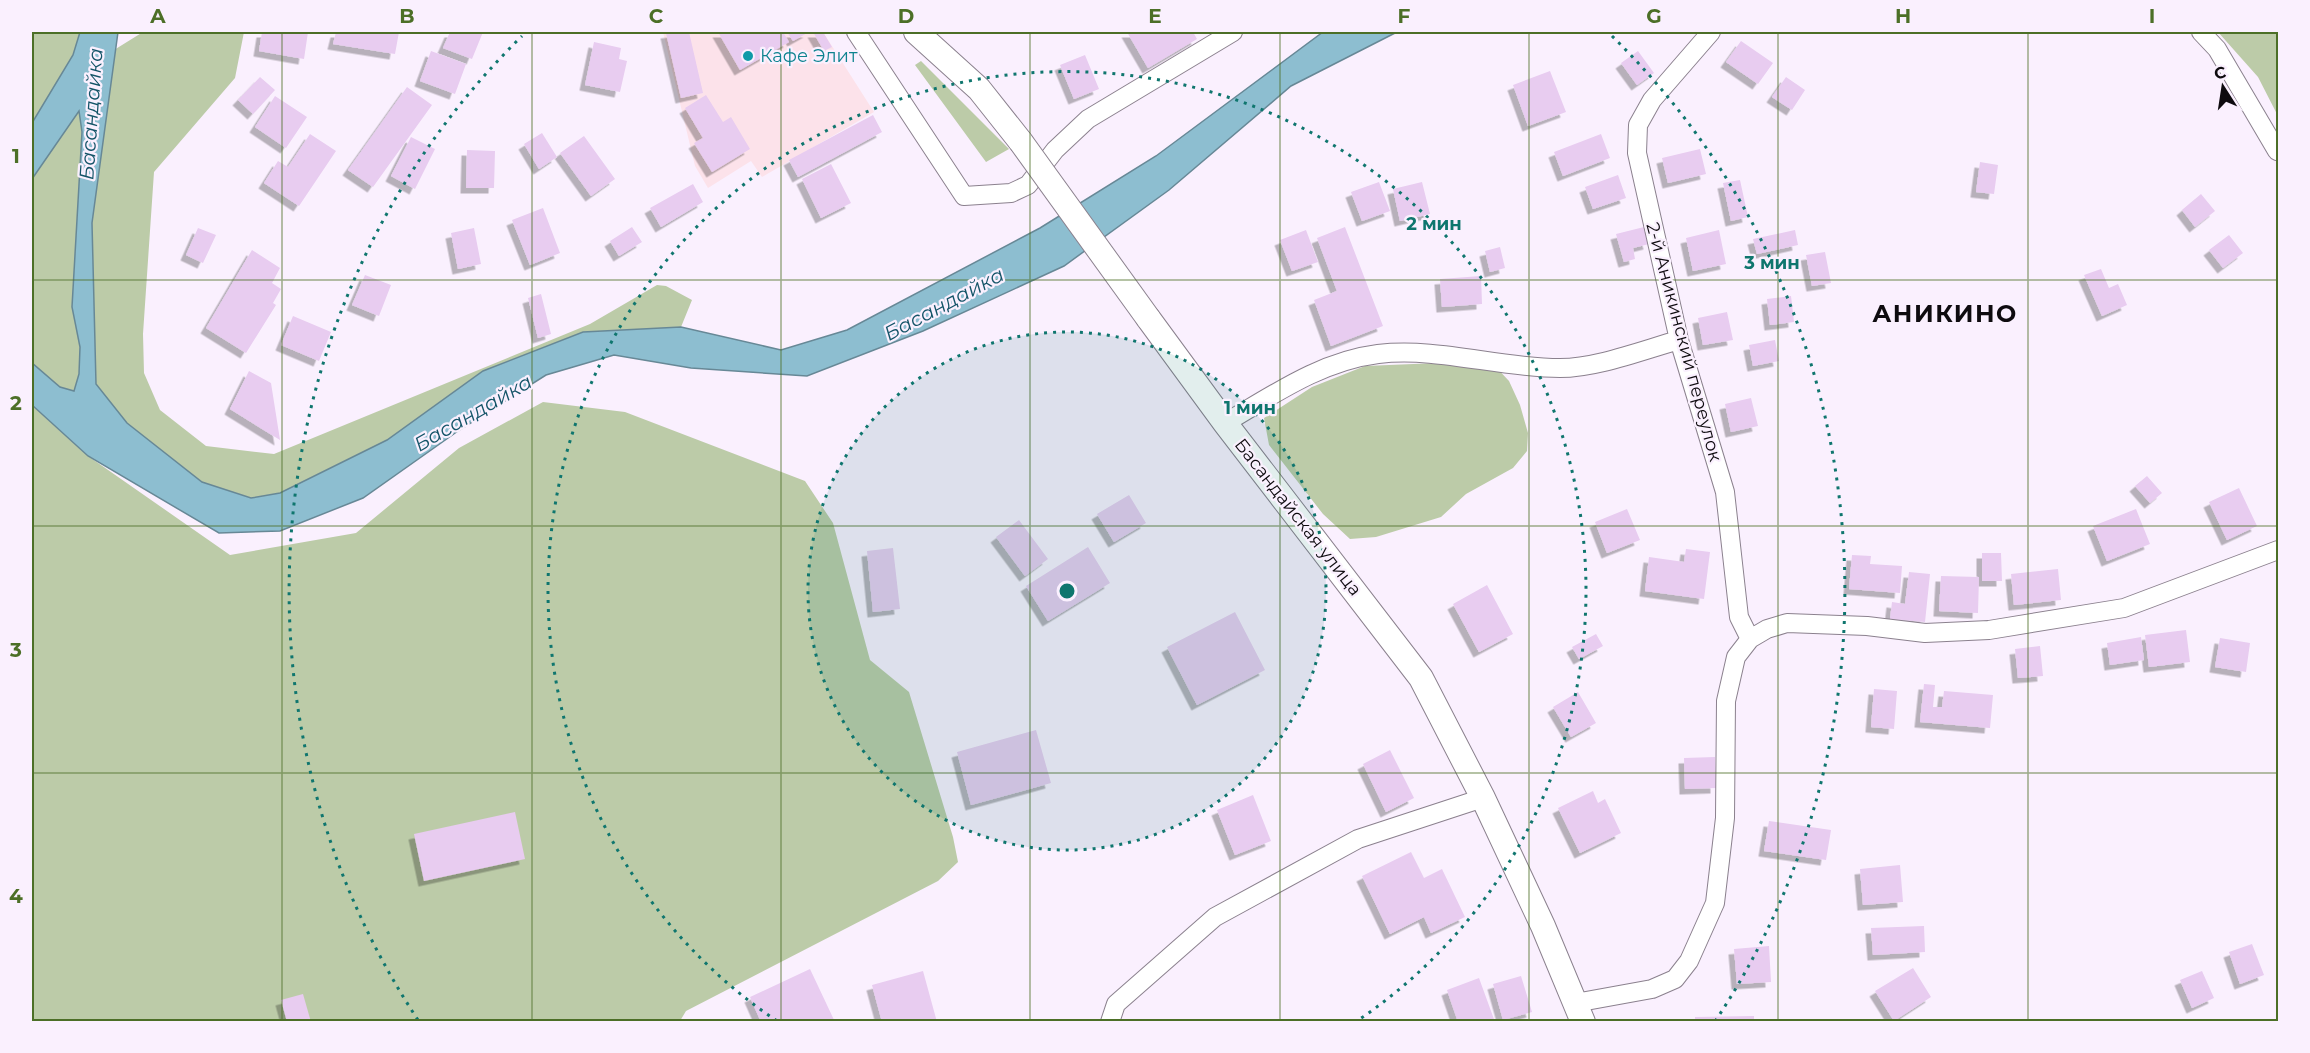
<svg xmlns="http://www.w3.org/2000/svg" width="2310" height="1053" font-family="Montserrat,sans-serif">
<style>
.commercial{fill:#fce2ea}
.green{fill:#bccba8}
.water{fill:#8dbed0;stroke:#678896;stroke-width:1.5}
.building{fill:#e8ccf0;filter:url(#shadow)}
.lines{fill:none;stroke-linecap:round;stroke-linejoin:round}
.minor-casing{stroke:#8b818e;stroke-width:20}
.tertiary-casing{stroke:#8b818e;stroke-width:26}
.minor{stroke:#fff;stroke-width:18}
.tertiary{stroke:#fff;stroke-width:24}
.tertiary-bridge-casing{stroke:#8b818e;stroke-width:26;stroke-linecap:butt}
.tertiary-bridge{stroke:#fff;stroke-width:24}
.grid{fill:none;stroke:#4c6f27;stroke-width:1.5;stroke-opacity:0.55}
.ring{fill:none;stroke:#0f766e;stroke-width:3;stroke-dasharray:3 6}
.culture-dot{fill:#0f9aa8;stroke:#faf0fe;stroke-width:2}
.labels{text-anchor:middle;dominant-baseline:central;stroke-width:4.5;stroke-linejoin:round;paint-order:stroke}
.culture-label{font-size:18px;fill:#0d838f;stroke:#faf0fe;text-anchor:start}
.street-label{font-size:18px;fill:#0e0b0f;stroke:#faf0fe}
.water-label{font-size:20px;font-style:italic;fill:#145468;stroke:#faf0fe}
.district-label{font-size:24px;font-weight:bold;letter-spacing:1.5px;fill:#0e0b0f;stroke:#faf0fe}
.centre{fill:#0f766e;stroke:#faf0fe;stroke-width:3}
.ring-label{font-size:18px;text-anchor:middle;font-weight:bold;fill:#0f766e;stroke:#faf0fe;stroke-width:4.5;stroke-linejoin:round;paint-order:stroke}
.neatline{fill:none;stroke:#4c6f27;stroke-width:2}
.grid-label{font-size:20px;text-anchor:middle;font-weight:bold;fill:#4c6f27}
</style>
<defs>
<filter id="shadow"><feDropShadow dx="-5.5" dy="5.5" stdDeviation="0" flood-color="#0004"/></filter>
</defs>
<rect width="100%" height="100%" fill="#faf0fe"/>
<path class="commercial" d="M 663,32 L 823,32 L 874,112 L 762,177 L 751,161 L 708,188 L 695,166 Z"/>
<path class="green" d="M 32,32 L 80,32 L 73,55 L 32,123 Z
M 143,32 L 244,32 L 235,78 L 154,172 L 143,334 L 144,373 L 160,410 L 206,446 L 274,454 L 590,324 L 657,285 L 666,286 L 692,300 L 681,327 L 583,332 L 483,371 L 387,440 L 280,493 L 251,498 L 202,482 L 127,423 L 96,384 L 92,223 L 111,66 L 114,50 Z
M 2218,32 L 2278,32 L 2278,116 L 2258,77 Z
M 921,61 L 1009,149 L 986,162 L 915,65 Z
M 79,110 L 82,132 L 72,307 L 80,347 L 79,374 L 74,391 L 60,387 L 32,363 L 32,179 Z
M 1462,362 L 1493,364 L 1509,381 L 1520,405 L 1528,433 L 1527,451 L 1513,468 L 1466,494 L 1441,517 L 1376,537 L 1350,539 L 1323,514 L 1269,445 L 1264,418 L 1312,387 L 1365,366 Z
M 543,402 L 625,412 L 805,481 L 833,523 L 870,660 L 909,692 L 953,837 L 958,862 L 938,881 L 686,1011 L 680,1021 L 32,1021 L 32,405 L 88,456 L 230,555 L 356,533 L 459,448 Z"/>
<path class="water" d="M 80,32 L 118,32 L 92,223 L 96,384 L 127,423 L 202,482 L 251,498 L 280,493 L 387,440 L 483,371 L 583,332 L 681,327 L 781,350 L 847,330 L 1040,228 L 1156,156 L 1323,32 L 1397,32 L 1291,86 L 1169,190 L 1064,266 L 923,331 L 807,376 L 691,368 L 614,355 L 546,375 L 458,431 L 363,498 L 280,531 L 219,533 L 88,456 L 32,405 L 32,363 L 60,387 L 74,391 L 79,374 L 80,347 L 72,307 L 82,132 L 79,111 L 32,179 L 32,123 L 73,55 Z"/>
<path class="building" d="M 262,32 L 308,32 L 304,59 L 259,51 Z
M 336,32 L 399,32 L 395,54 L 333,44 Z
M 450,32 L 483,32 L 472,59 L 443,48 Z
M 674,32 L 689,32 L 703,93 L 681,98 L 666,33 Z
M 718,32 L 783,32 L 789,42 L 740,70 Z
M 787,32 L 809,32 L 793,41 Z
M 813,32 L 823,32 L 832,47 L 824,51 Z
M 1127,32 L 1193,32 L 1197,39 L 1148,68 Z
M 1741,41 L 1773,63 L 1758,84 L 1726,62 Z
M 594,42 L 621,48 L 619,59 L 627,61 L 620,92 L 585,85 Z
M 431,51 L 466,64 L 455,94 L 420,81 Z
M 1638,51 L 1654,73 L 1637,85 L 1621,63 Z
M 1085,55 L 1099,89 L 1074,99 L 1060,65 Z
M 1550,71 L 1566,112 L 1528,126 L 1513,85 Z
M 260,77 L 275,90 L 253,114 L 238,100 Z
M 1786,77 L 1805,90 L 1792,110 L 1772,97 Z
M 407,87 L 432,105 L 373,187 L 348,170 Z
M 706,95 L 723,122 L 731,117 L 750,149 L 712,172 L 694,143 L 703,138 L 685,108 Z
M 275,96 L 307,117 L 286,148 L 255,127 Z
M 873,115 L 882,132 L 798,177 L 789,160 Z
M 542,133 L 557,157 L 539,169 L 524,144 Z
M 310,134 L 336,151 L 299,206 L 264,183 L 278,161 L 288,167 Z
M 1601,134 L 1610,158 L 1563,176 L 1554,152 Z
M 584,136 L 615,179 L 591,196 L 560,153 Z
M 411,137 L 435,149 L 415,189 L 391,176 Z
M 1700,149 L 1706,174 L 1668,183 L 1662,158 Z
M 467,150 L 495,151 L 494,188 L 466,188 Z
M 1980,162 L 1998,165 L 1994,194 L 1976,192 Z
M 831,164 L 851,203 L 821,218 L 802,179 Z
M 1618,175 L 1626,198 L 1593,209 L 1585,187 Z
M 1740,180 L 1748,217 L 1731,221 L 1723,183 Z
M 1379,182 L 1390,211 L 1362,221 L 1351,192 Z
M 1422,182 L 1430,214 L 1400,221 L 1393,189 Z
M 693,184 L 703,202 L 661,227 L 650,208 Z
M 2201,194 L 2215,211 L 2195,227 L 2182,210 Z
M 543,208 L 560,253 L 530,265 L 512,220 Z
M 632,227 L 642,242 L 619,256 L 610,241 Z
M 1345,227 L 1383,326 L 1331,346 L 1314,300 L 1337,291 L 1317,238 Z
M 1644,227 L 1649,244 L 1633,248 L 1635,259 L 1624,262 L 1616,234 Z
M 198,228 L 216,235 L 203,263 L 186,255 Z
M 474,228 L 481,264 L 458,269 L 451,233 Z
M 1306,230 L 1318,262 L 1292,271 L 1280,240 Z
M 1719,230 L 1726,264 L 1693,271 L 1686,238 Z
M 1795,230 L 1798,245 L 1757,254 L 1753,239 Z
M 2229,235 L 2243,253 L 2223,268 L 2209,250 Z
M 1500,247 L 1505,268 L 1490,272 L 1485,251 Z
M 252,250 L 280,268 L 272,283 L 281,289 L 273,303 L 276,305 L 246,353 L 206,328 Z
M 1825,252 L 1831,283 L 1812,286 L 1806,255 Z
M 2101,269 L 2109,288 L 2118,284 L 2127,305 L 2102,316 L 2084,275 Z
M 365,275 L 391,285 L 379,316 L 352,305 Z
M 1481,276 L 1482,304 L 1442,307 L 1440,279 Z
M 541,294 L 551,334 L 538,338 L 528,298 Z
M 1791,296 L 1794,322 L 1770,325 L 1767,299 Z
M 1727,312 L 1733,340 L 1703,345 L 1698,318 Z
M 293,316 L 331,332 L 319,361 L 281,345 Z
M 1775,340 L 1779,361 L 1753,366 L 1749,345 Z
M 249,371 L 271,383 L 280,440 L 230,409 Z
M 1751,398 L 1758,426 L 1731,432 L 1725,404 Z
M 2147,476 L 2162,493 L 2150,503 L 2135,486 Z
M 2239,488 L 2257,526 L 2227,540 L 2209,502 Z
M 1129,495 L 1146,523 L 1114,542 L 1097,514 Z
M 1627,509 L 1640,540 L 1607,553 L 1595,522 Z
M 2136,509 L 2150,544 L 2107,561 L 2093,526 Z
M 1019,520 L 1048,559 L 1025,576 L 996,537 Z
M 1088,547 L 1110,583 L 1048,621 L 1026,586 Z
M 893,548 L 900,609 L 873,612 L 867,551 Z
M 1686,549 L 1710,552 L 1704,599 L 1645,591 L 1649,557 L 1684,562 Z
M 1982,553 L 2001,553 L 2002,581 L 1982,581 Z
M 1852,555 L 1871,556 L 1870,564 L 1902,566 L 1900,593 L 1849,589 Z
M 2058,569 L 2061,600 L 2014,605 L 2011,574 Z
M 1909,572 L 1930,574 L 1925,622 L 1890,619 L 1892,602 L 1905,604 Z
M 1941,576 L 1979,577 L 1978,613 L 1939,611 Z
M 1487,585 L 1513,634 L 1479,652 L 1453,604 Z
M 1235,612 L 1265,670 L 1197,705 L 1167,647 Z
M 2186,630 L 2190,662 L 2149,667 L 2145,635 Z
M 1596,634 L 1603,646 L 1579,659 L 1572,647 Z
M 2141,637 L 2144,660 L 2110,665 L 2107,643 Z
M 2220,638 L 2250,643 L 2246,672 L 2215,667 Z
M 2040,646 L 2043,676 L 2018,678 L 2015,649 Z
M 1924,684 L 1935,685 L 1933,707 L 1942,707 L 1944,691 L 1993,695 L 1990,728 L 1920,722 Z
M 1874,689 L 1897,691 L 1894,729 L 1871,727 Z
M 1578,692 L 1596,723 L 1571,737 L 1553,707 Z
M 1036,730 L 1051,783 L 971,805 L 957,752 Z
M 1390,750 L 1414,798 L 1386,812 L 1363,764 Z
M 1715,757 L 1716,788 L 1685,789 L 1684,758 Z
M 1593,791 L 1598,803 L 1605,799 L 1621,833 L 1580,853 L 1558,808 Z
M 1253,795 L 1271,841 L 1235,855 L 1217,810 Z
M 515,812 L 525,859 L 424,881 L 414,834 Z
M 1769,821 L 1831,830 L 1826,860 L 1764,851 Z
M 1411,852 L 1424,878 L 1442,869 L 1465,917 L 1431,933 L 1424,917 L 1390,934 L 1362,876 Z
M 1900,865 L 1903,902 L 1863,905 L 1860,869 Z
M 1924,926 L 1925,952 L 1873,955 L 1871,928 Z
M 2252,944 L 2264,975 L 2240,984 L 2229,952 Z
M 1769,946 L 1771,982 L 1737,984 L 1734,949 Z
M 1913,968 L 1931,997 L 1894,1021 L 1875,991 Z
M 810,969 L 835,1022 L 761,1022 L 750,997 Z
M 923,971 L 937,1022 L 882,1022 L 872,985 Z
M 2202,971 L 2214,998 L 2192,1008 L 2180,980 Z
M 1521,976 L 1532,1012 L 1503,1020 L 1493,984 Z
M 1479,978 L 1495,1022 L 1458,1022 L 1447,990 Z
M 303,994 L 311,1022 L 287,1022 L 281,1000 Z
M 1754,1016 L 1754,1022 L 1695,1022 L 1695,1017 Z"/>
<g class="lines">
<g class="minor-casing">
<path id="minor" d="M 856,32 L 964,196 L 1011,193 L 1028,185 L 1055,150 L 1088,119 L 1233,32
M 1711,32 L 1652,100 L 1638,125 L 1637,153 L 1679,340 L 1725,492 L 1739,617 L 1750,639
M 2201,32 L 2217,49 L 2277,151
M 1225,423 C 1273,395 1321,361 1378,354 C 1439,347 1498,368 1560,368 C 1597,368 1643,350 1679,340
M 1575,1003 L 1652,989 L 1675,979 L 1689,961 L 1715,903 L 1725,818 L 1726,701 L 1736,657 L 1750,639 L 1767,629 L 1787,623 L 1867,626 L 1925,633 L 1989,630 L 2124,608 L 2278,550
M 1110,1022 L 1116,1004 L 1215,917 L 1358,839 L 1483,798"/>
</g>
<g class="tertiary-casing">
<path id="tertiary" d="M 916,32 L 979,89 L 1021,142
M 1148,318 L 1225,423 L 1421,678 L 1483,798 L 1543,926 L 1583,1022"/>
</g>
<use href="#minor" class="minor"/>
<use href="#tertiary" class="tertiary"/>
<g class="tertiary-bridge-casing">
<path id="tertiary-bridge" d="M 1021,142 L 1148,318"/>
</g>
<use href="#tertiary-bridge" class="tertiary-bridge"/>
</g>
<path class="grid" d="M 282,32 L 282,1022M 532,32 L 532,1022M 781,32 L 781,1022M 1030,32 L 1030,1022M 1280,32 L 1280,1022M 1529,32 L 1529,1022M 1778,32 L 1778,1022M 2028,32 L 2028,1022M 32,280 L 2278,280M 32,526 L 2278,526M 32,773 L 2278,773"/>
<circle cx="1067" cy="591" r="259" fill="#0f766e" fill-opacity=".12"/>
<g class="ring">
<circle cx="1067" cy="591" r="259"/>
<path d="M777 1021A519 519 0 1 1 1357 1021"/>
<path d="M418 1020A778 778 0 0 1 522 36M1612 36A778 778 0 0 1 1716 1020"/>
</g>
<circle class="culture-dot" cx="748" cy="56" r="6"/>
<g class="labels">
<g class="culture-label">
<text x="760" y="56">Кафе Элит</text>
</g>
<g class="street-label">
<text transform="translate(1684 342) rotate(75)">2-й Аникинский переулок</text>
<text transform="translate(1298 517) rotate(52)">Басандайская улица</text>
</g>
<g class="water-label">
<text transform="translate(91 114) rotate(-86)">Басандайка</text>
<text transform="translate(944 304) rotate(-28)">Басандайка</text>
<text transform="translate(473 413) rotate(-30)">Басандайка</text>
</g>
<g class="district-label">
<text x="1945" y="313">АНИКИНО</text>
</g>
</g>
<circle cx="1067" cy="591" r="9" class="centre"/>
<g class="ring-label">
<text x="1434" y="230">2 мин</text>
<text x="1772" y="269">3 мин</text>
<text x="1250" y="414">1 мин</text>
</g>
<rect width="2310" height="1053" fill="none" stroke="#faf0fe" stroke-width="66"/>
<g transform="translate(2223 87) rotate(348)" stroke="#faf0fe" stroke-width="4.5" paint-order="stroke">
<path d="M0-4.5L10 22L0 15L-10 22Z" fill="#0e0b0f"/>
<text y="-9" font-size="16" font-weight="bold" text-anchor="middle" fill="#0e0b0f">С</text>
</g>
<rect x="33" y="33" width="2244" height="987" class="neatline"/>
<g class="grid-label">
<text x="158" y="23">A</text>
<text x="407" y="23">B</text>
<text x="656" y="23">C</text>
<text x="906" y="23">D</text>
<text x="1155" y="23">E</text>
<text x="1404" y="23">F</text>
<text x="1654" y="23">G</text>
<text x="1903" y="23">H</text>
<text x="2152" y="23">I</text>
<text x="16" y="163">1</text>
<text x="16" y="410">2</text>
<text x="16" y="657">3</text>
<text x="16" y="903">4</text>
</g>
</svg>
